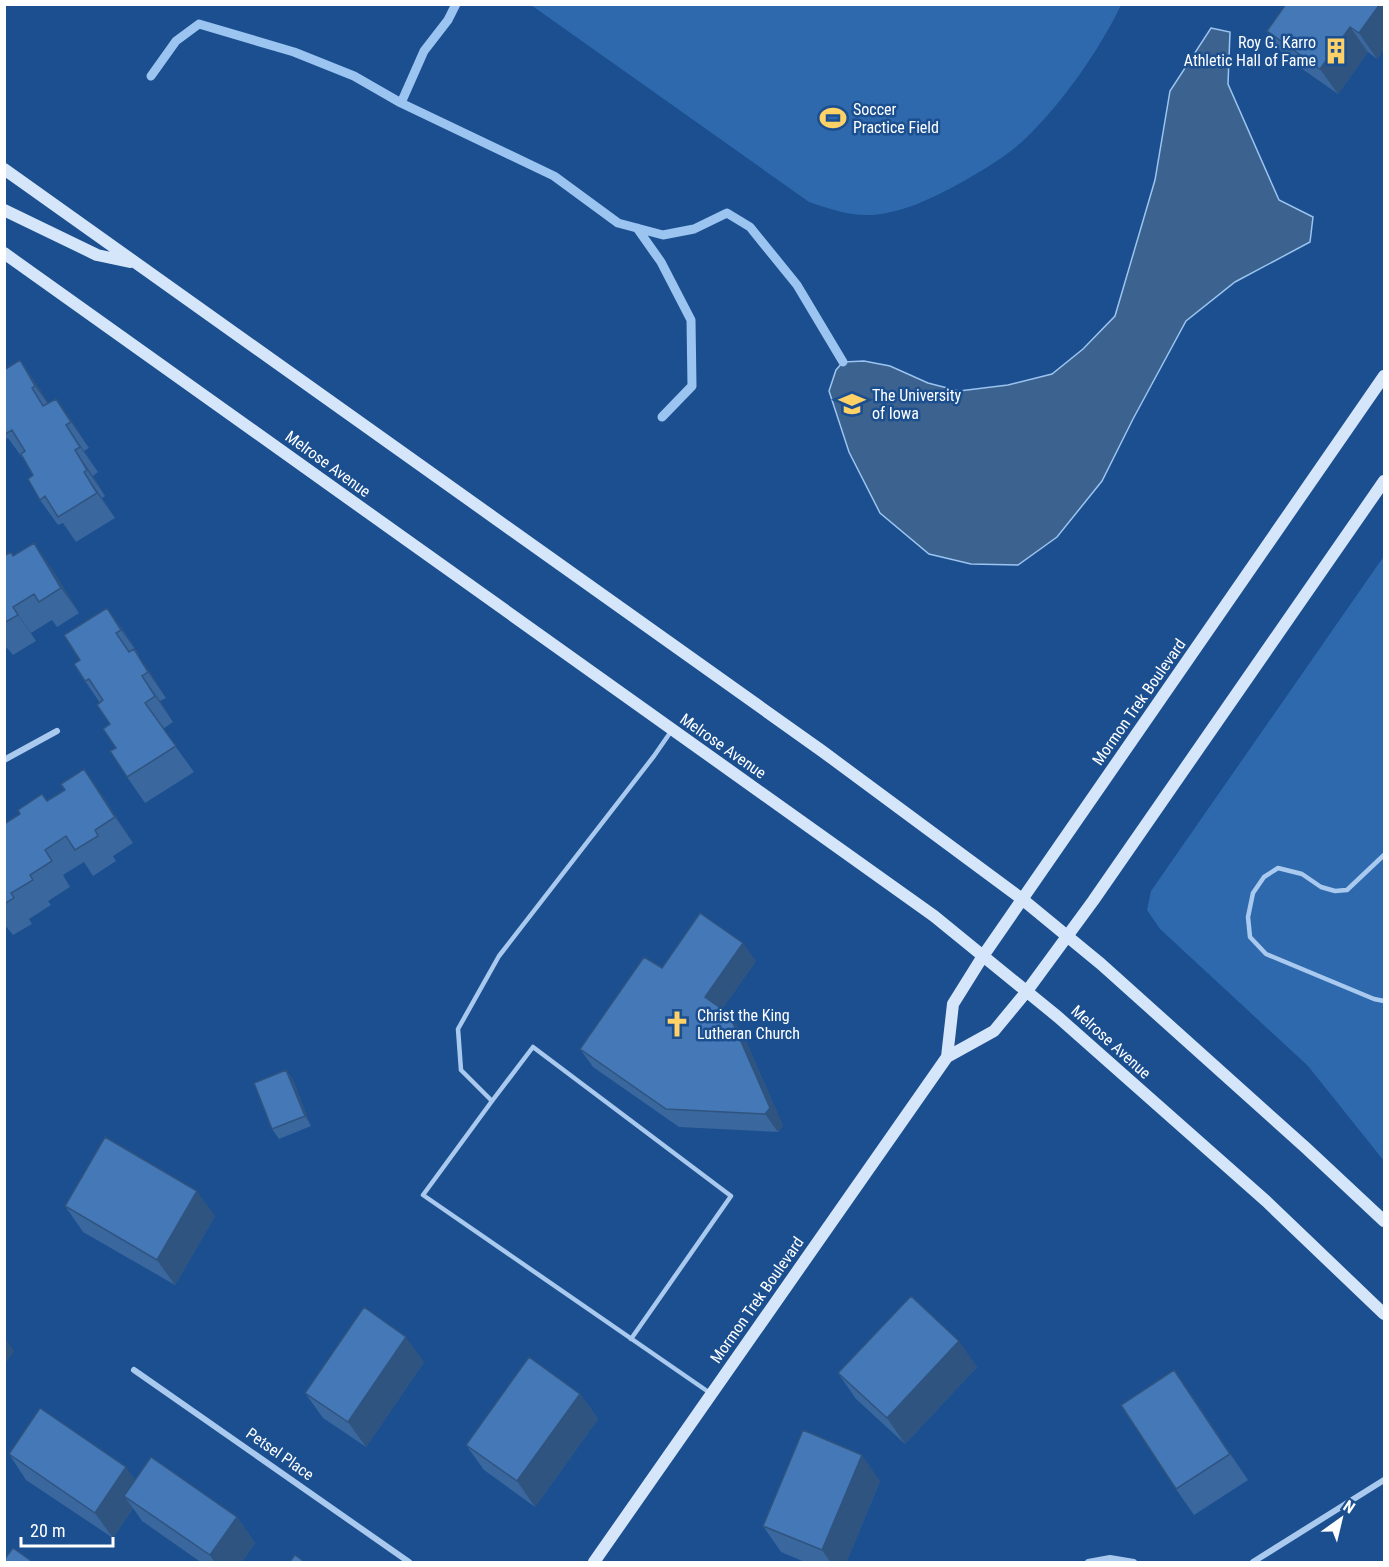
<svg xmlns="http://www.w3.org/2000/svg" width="1389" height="1567" font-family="'Roboto Condensed',sans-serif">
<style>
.green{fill:#2e69ad}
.water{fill:#3c6290;stroke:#9cc4f0;stroke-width:1.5}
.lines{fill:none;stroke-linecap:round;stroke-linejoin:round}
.stream{stroke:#9cc4f0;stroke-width:9}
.lane{stroke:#a9c9ee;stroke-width:4.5}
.street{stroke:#a9c9ee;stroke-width:6}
.secondary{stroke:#d6e6fa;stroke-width:12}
.wall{fill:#3a679d}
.shaded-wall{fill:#305480}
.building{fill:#4478b7;stroke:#305480;stroke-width:1.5}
.labels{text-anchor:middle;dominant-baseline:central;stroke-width:5;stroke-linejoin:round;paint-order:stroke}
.poi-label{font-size:16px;fill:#fff;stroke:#1b4f8f;text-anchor:start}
.street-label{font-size:16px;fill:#fff;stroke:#1b4f8f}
</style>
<rect width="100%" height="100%" fill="#1b4f8f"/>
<path class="green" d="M 531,5 L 1121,5 C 1099,51 1062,103 1026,138 C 1005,158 978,173 953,187 C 929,200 900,213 872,215 C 849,216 830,209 809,202 Z
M 1384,556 L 1384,1161 L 1308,1066 L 1160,929 L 1147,910 L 1151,891 Z"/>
<path class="water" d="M 1211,28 L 1230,32 L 1228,84 L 1279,200 L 1313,217 L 1310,242 L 1235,282 L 1186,321 L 1133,419 L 1102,481 L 1057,537 L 1018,565 L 971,564 L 929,554 L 880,513 L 849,452 L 829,391 L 836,370 L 843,362 L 864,361 L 890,366 L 928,383 L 959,391 L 1008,385 L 1052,374 L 1083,349 L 1115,316 L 1155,180 L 1170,91 Z"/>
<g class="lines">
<path class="stream" d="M 151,76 L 176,41 L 199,24 L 294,52 L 354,76 L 401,103 L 554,176 L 618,223 L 663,235 L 694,229 L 727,213 L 750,227 L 797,285 L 843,362
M 401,103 L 424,51 L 448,20 L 456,4
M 637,228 L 661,262 L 691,320 L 692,386 L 662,417"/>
<path class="lane" d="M 672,730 L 654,756 L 499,956 L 458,1029 L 461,1070 L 492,1101 L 423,1195 L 710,1393
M 1384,855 L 1347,890 L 1335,891 L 1321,887 L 1302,874 L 1278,868 L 1264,877 L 1253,893 L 1248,917 L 1250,937 L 1266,954 L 1374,999 L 1384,1001
M 492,1101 L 533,1047 L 731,1196 L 631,1339"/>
<path class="street" d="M 4,760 L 57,731
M 134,1370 L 409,1562
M 1088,1562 L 1110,1558 L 1134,1562
M 1253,1562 L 1384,1480"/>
<path class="secondary" d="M 4,169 L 822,751 L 1022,899 L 1101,964 L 1306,1148 L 1384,1221
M 4,210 L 97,255 L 130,262
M 4,253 L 934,916 L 1058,1017 L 1266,1201 L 1384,1314
M 947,1057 L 953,1004 L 983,956 L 1384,376
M 594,1562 L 947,1057 L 994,1031 L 1027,991 L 1093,901 L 1384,481"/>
</g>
<path class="wall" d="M 1384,4 L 1384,49 L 1377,59 L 1368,52 L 1338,94 L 1285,57 L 1267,31 Z
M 20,360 L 48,403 L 56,399 L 89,448 L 84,451 L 98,472 L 93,476 L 105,496 L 102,498 L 115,518 L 76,542 L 63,523 L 58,525 L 40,500 L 33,475 L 24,460 L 8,438 L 4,440 L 4,370 Z
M 11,552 L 13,556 L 52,569 L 79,613 L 57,627 L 52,620 L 31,633 L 36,641 L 13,655 L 7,648 L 4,650 L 4,556 Z
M 107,608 L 125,633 L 139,655 L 138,656 L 166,698 L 160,701 L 173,722 L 163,729 L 194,772 L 145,803 L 127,777 L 116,748 L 110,724 L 100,703 L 85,681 L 80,660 Z
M 102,795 L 133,843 L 113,856 L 116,861 L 93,876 L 84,862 L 63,875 L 70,887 L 48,901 L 51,905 L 29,919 L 32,924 L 13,935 L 4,924 L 4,834 L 20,814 L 47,801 Z
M 756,961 L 722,1009 L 742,1032 L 783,1126 L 778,1132 L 679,1127 L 593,1067 L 580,1049 L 662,968 Z
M 286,1070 L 293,1080 L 311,1126 L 279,1139 L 272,1129 Z
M 65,1206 L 215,1216 L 175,1285 L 83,1232 Z
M 424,1362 L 366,1447 L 323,1418 L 305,1393 Z
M 977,1367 L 905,1444 L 856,1399 L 838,1373 Z
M 580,1394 L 598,1419 L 535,1507 L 484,1470 L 466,1445 Z
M 1192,1396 L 1248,1480 L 1194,1515 L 1176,1489 Z
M 9,1454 L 135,1480 L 237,1517 L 255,1543 L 241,1563 L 202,1563 L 142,1521 L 133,1508 L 113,1538 L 26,1480 Z
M 880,1481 L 846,1563 L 807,1563 L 781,1552 L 763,1526 Z"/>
<path class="shaded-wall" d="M 1380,4 L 1384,4 L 1384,49 L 1377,59 L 1359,33 Z
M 1350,27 L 1368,52 L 1338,94 L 1320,69 Z
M 20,360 L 38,386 L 53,411 L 35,386 Z
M 56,399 L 74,424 L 89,448 L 71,422 Z
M 66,425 L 84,451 L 98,472 L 80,447 Z
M 75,450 L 93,476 L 105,496 L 87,470 Z
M 84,472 L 102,498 L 115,518 L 97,493 Z
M 34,543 L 52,569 L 79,613 L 61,588 Z
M 13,607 L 31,633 L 36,641 L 18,615 Z
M 107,608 L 125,633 L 139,655 L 121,630 Z
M 134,649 L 152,675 L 166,698 L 148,672 Z
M 142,676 L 160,701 L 173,722 L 155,696 Z
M 84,769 L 102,795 L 133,843 L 115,817 Z
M 743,943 L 756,961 L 718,1015 L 705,997 Z
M 729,1014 L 742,1032 L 783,1126 L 778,1132 L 765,1114 Z
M 286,1070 L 293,1080 L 311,1126 L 305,1116 Z
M 197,1191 L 215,1216 L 175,1285 L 157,1260 Z
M 4,1337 L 14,1351 L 4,1366 Z
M 406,1337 L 424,1362 L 366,1447 L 348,1422 Z
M 959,1341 L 977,1367 L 905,1444 L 887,1418 Z
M 1174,1370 L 1192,1396 L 1248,1480 L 1230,1454 Z
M 580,1394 L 598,1419 L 535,1507 L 517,1481 Z
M 862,1455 L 880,1481 L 846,1563 L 831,1563 L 822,1550 Z
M 126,1467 L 144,1492 L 124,1496 L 133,1508 L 113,1538 L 95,1513 Z
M 237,1517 L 255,1543 L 241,1563 L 215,1563 L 210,1555 Z"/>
<path class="building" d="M 1286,4 L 1380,4 L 1359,33 L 1350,27 L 1320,69 L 1267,31 Z
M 20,360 L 35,386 L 32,388 L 43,406 L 56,399 L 71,422 L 66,425 L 80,447 L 75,450 L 87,470 L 84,472 L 97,493 L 58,517 L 45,496 L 40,500 L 28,479 L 33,475 L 21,454 L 25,451 L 12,430 L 5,434 L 4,433 L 4,370 Z
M 34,543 L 61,588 L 39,602 L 34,594 L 13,607 L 18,615 L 4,623 L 4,556 L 11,552 L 13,556 Z
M 107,608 L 121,630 L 116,633 L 129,652 L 134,649 L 148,672 L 142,676 L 155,696 L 145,703 L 176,746 L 127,777 L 110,751 L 116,748 L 103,729 L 110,724 L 97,705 L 103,700 L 89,679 L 85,681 L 74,664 L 80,660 L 64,635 Z
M 84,769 L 115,817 L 95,830 L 98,836 L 75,850 L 66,836 L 45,850 L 52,861 L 30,875 L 33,880 L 11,893 L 14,898 L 4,904 L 4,824 L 20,814 L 18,810 L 42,794 L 47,801 L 65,790 L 61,784 Z
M 700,913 L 743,943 L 705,997 L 729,1014 L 770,1108 L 765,1114 L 666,1109 L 580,1049 L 644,957 L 662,968 Z
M 286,1070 L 305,1116 L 272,1129 L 254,1083 Z
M 105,1137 L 197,1191 L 157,1260 L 65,1206 Z
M 911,1296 L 959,1341 L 887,1418 L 838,1373 Z
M 364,1307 L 406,1337 L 348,1422 L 305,1393 Z
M 529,1357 L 580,1394 L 517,1481 L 466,1445 Z
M 1174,1370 L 1230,1454 L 1176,1489 L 1121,1405 Z
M 40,1408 L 126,1467 L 95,1513 L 9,1454 Z
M 803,1430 L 862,1455 L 822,1550 L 763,1526 Z
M 151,1457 L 237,1517 L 210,1555 L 124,1496 Z
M 13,1548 L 34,1563 L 4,1563 L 4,1560 Z
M 295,1555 L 306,1563 L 289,1563 Z"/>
<defs>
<g id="building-bare" transform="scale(2.07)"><path d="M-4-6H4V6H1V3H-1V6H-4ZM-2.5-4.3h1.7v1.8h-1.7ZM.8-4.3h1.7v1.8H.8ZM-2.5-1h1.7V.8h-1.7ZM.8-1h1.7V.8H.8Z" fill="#ffd166" stroke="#1b4f8f" stroke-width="2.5" paint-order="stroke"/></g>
<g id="stadium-bare" transform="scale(2.07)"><path d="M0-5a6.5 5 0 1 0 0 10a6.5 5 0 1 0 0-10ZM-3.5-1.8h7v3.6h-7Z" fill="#ffd166" stroke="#1b4f8f" stroke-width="2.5" paint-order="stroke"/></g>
<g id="university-bare" transform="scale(2.07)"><path d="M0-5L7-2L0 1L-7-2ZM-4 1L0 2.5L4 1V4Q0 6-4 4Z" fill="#ffd166" stroke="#1b4f8f" stroke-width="2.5" paint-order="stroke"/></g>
<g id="church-bare" transform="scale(2.07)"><path d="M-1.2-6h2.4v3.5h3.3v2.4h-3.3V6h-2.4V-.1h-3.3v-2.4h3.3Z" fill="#ffd166" stroke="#1b4f8f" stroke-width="2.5" paint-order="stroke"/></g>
</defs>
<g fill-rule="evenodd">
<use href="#building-bare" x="1336" y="51"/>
<use href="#stadium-bare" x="833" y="118"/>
<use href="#university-bare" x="852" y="404"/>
<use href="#church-bare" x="677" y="1024"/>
</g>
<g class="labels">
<g class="poi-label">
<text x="1316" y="42" text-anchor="end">Roy G. Karro<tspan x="1316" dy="18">Athletic Hall of Fame</tspan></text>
<text x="853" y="109">Soccer<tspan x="853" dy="18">Practice Field</tspan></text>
<text x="872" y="395">The University<tspan x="872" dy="18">of Iowa</tspan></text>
<text x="697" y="1015">Christ the King<tspan x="697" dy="18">Lutheran Church</tspan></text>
</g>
<g class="street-label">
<text transform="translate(328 464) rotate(36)">Melrose Avenue</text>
<text transform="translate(1139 702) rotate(-55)">Mormon Trek Boulevard</text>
<text transform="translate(723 746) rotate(35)">Melrose Avenue</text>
<text transform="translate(1111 1042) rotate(42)">Melrose Avenue</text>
<text transform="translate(757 1300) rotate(-55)">Mormon Trek Boulevard</text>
<text transform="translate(280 1454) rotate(35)">Petsel Place</text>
</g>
</g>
<rect width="1389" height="1567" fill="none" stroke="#ffffff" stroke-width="12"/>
<g transform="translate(1341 1519) rotate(34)" stroke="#1b4f8f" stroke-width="4.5" paint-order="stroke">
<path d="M0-4.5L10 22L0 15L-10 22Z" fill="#ffffff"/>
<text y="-9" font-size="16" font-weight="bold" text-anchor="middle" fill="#ffffff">N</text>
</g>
<path d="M21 1537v9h92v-9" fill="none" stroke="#ffffff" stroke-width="3"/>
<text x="30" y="1537" font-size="18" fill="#ffffff" stroke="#1b4f8f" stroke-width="4.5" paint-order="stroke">20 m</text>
</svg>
